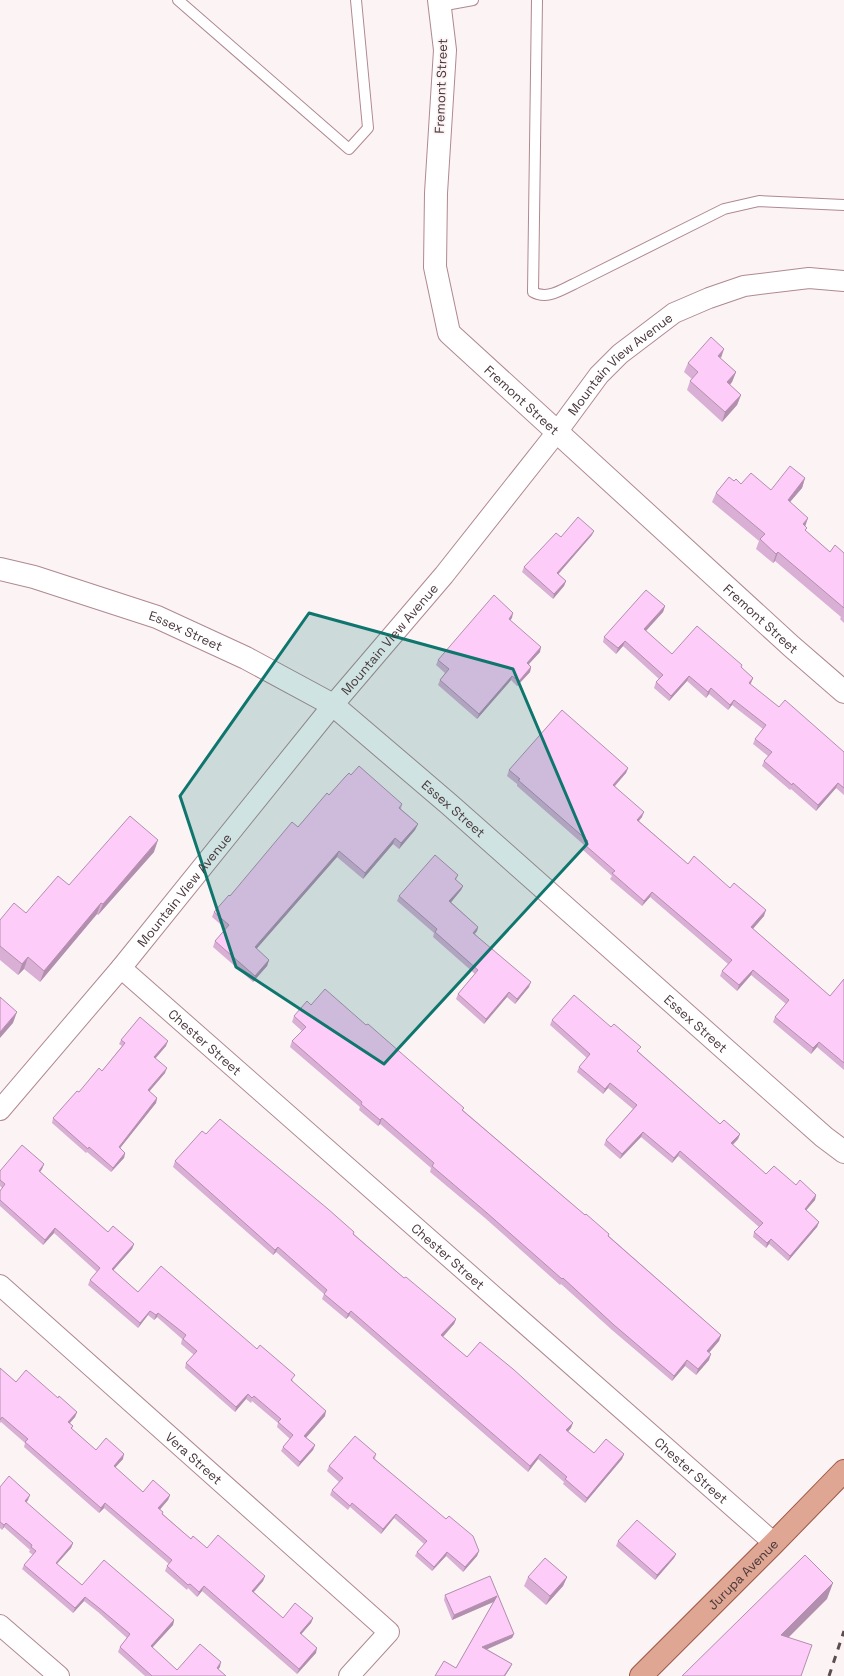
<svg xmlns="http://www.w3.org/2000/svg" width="844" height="1676" font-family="'Space Grotesk',sans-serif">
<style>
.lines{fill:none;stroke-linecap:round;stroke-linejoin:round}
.lane-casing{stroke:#af8991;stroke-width:12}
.street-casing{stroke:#af8991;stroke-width:22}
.secondary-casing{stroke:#af8991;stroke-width:24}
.primary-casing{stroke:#9c5845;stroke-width:24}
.lane{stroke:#fff;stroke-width:10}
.street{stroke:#fff;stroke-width:20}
.secondary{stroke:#fff;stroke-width:22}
.primary{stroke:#dfa693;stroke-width:22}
.rail{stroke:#5d4c50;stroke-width:3;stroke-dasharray:7 7;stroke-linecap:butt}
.wall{fill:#daafd5}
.shaded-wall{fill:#b28fae}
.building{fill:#feccf8;stroke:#b28fae}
.marked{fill:#0f766e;fill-opacity:0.2;stroke:#0f766e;stroke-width:3;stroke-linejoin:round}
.labels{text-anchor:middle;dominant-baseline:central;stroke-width:3.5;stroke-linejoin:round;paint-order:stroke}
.street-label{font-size:13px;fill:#48373b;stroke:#fcf3f5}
</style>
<rect width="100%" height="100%" fill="#fcf3f5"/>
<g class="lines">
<g class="lane-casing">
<path id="lane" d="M 178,0 L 349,149 L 368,128 L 356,0
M 537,0 L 533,292 C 547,300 561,290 574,284 L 724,209 L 759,201 L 844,205
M 440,6 L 473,0"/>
</g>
<g class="street-casing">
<g id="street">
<path id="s1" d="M 121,968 L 774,1543"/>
<path id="s2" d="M 0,1110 L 121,968 L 333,705 L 444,575 L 557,432 L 599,375 L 620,354 L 674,313 L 709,298 L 744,286 L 809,278 L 844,281"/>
<path id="s3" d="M 0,1285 L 389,1632 L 349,1676"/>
<path d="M 0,1625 L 59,1676"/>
</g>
</g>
<g class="secondary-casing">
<g id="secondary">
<path id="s4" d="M 439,0 L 445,50 L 436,193 L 435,267 L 449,333 L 791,646 L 844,692"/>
<path id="s5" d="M 0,569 L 34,577 L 157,617 L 246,658 L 333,705 L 450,805 L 824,1137 L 844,1152"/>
</g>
</g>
<g class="primary-casing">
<g id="primary">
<path id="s6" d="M 641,1676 L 774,1543 L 844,1471"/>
</g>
</g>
<use href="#lane" class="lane"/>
<use href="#street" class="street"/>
<use href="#secondary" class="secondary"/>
<use href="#primary" class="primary"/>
<path class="rail" d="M 829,1676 L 844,1631"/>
</g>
<path class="wall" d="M 720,358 L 736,372 L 732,382 L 730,385 L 741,395 L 737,405 L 722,422 L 687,390 L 690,381 L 692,379 L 684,372 L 688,363 Z
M 805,478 L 802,488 L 790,502 L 805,526 L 806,531 L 830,552 L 844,553 L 844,623 L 840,619 L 841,617 L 775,561 L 773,563 L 756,549 L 759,541 L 712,502 L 716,493 L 734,481 L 741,484 L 771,490 Z
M 592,535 L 558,574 L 566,581 L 564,586 L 553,599 L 522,572 L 524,567 L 561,537 Z
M 665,606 L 663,612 L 646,631 L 672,654 L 742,668 L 753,678 L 750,685 L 779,707 L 844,752 L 844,795 L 836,788 L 816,811 L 791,789 L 790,790 L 762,766 L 764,761 L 768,756 L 753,744 L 755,739 L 763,729 L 732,705 L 728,710 L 709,694 L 706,698 L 687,681 L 669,701 L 654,688 L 656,682 L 659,679 L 623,646 L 616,654 L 603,642 L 604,637 Z
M 512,618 L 510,620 L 540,652 L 529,664 L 531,667 L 530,672 L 517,686 L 511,680 L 477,719 L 438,685 L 440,680 L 445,673 L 436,665 L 438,660 Z
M 628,768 L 626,773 L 615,786 L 642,817 L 639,821 L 688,864 L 730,888 L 764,916 L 753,929 L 830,996 L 844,979 L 844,1070 L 817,1047 L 811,1054 L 773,1022 L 775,1017 L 786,1004 L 751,975 L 737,991 L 720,976 L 722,971 L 728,964 L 650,897 L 642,906 L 610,879 L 612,876 L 583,850 L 584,845 L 517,786 L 517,784 L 507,776 L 509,770 Z
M 351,775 L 402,804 L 401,809 L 418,824 L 415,830 L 399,849 L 393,844 L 363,879 L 337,857 L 256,949 L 269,960 L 267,966 L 253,982 L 213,947 L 215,941 L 226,929 L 212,917 L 214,912 L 329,795 Z
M 154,852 L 98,915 L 97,914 L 40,982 L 24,969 L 18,975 L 0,960 L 0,920 L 26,913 L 69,885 Z
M 458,875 L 456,880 L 463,886 L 461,890 L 451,902 L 478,927 L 477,931 L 475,934 L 529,987 L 515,1004 L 507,997 L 484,1024 L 456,999 L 458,994 L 475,974 L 433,937 L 434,933 L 397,901 L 399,896 Z
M 311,1005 L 463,1110 L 585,1215 L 609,1234 L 609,1236 L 721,1335 L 719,1341 L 709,1353 L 709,1360 L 696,1375 L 685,1366 L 672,1381 L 612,1330 L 561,1284 L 560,1285 L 485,1218 L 430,1172 L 431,1168 L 380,1124 L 378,1126 L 359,1110 L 360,1107 L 290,1047 L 292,1041 L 302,1031 L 292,1022 L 294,1016 Z
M 552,1020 L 639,1052 L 720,1124 L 740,1134 L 738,1139 L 733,1145 L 766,1174 L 796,1185 L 816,1195 L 815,1200 L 806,1210 L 819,1222 L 817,1227 L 788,1261 L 769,1244 L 766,1248 L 753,1237 L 754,1232 L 759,1227 L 678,1156 L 672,1163 L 641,1137 L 620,1159 L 604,1145 L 606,1140 L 633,1109 L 608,1088 L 603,1094 L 577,1072 L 579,1067 L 587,1058 L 550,1025 Z
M 121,1040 L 166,1046 L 155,1059 L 165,1073 L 149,1092 L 157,1098 L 156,1103 L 120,1148 L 125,1153 L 124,1158 L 111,1172 L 87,1152 L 86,1153 L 52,1123 L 53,1118 L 79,1092 L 102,1071 L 122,1046 L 119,1044 Z
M 206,1134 L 354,1234 L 404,1278 L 456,1319 L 454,1324 L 443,1337 L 467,1357 L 571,1428 L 568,1431 L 594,1453 L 624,1454 L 622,1459 L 585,1503 L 563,1484 L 564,1482 L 538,1459 L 528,1472 L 349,1316 L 346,1319 L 322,1299 L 324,1294 L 276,1252 L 273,1255 L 173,1167 L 175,1161 Z
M 44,1164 L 42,1169 L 40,1172 L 108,1232 L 134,1244 L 132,1249 L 113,1270 L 138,1292 L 293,1380 L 292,1381 L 325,1416 L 306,1438 L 315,1445 L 313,1450 L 298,1467 L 281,1451 L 283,1447 L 290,1439 L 277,1427 L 278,1423 L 252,1401 L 251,1403 L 246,1399 L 235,1412 L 185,1368 L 186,1363 L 194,1355 L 181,1344 L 182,1339 L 157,1317 L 154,1320 L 148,1315 L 138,1328 L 88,1285 L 90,1280 L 97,1272 L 54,1233 L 43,1245 L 0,1206 L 0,1191 L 2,1188 L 0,1186 L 0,1171 Z
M 0,1368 L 16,1382 L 58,1398 L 77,1412 L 75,1417 L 70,1423 L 73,1426 L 72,1429 L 96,1450 L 123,1459 L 115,1467 L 143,1492 L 170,1495 L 168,1500 L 160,1509 L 163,1514 L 191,1539 L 207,1548 L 265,1576 L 263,1581 L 254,1592 L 283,1618 L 313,1618 L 311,1623 L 301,1634 L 316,1653 L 297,1674 L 202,1591 L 197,1597 L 188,1588 L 187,1590 L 165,1571 L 167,1566 L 169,1564 L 104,1508 L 99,1513 L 24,1447 L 25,1443 L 1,1422 L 0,1423 Z
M 376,1454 L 375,1459 L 479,1551 L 477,1556 L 463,1572 L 446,1556 L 432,1571 L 415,1556 L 417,1552 L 424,1544 L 394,1518 L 381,1534 L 350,1507 L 348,1510 L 330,1495 L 332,1490 L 339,1482 L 327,1471 L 329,1466 Z
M 0,1487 L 28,1500 L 26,1503 L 73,1543 L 71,1548 L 57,1564 L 82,1585 L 174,1620 L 173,1625 L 152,1648 L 177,1670 L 220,1667 L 218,1669 L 226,1676 L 145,1676 L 118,1652 L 120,1647 L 127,1638 L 98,1612 L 84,1601 L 73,1613 L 22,1569 L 24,1565 L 33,1555 L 29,1552 L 30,1550 L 4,1527 L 2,1530 L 0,1528 Z
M 618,1541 L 676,1554 L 674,1558 L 655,1580 L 616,1546 Z
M 490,1576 L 514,1634 L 512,1638 L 487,1649 L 512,1664 L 510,1668 L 505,1676 L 435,1676 L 456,1668 L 494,1601 L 452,1620 L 444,1600 L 445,1595 Z
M 528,1577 L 567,1577 L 563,1586 L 546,1605 L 524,1586 Z"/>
<path class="shaded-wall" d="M 724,349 L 721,358 L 718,356 Z
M 736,372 L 732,382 L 723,392 L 727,382 Z
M 741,395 L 737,405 L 722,422 L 725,412 Z
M 805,478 L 802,488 L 784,509 L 788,500 Z
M 808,518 L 805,527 L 803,524 Z
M 594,531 L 592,535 L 555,578 L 557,573 Z
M 778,552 L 775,561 L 773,563 L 776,554 Z
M 566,581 L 564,586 L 553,599 L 554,594 Z
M 665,606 L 663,612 L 642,635 L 644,629 Z
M 513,613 L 512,618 L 507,624 L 509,619 Z
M 625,641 L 623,646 L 616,654 L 618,648 Z
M 541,647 L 540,652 L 525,668 L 527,663 Z
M 531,667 L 530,672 L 517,686 L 519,681 Z
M 512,676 L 511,680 L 477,719 L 479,714 Z
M 689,676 L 687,681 L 669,701 L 671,696 Z
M 753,678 L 751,683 L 747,689 L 749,683 Z
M 711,688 L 709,694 L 706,698 L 708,692 Z
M 734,700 L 732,705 L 728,710 L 730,705 Z
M 628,768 L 626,773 L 611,790 L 613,785 Z
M 838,783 L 836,788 L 816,811 L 818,805 Z
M 644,812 L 642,817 L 635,825 L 637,820 Z
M 418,824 L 415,830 L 399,849 L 401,843 Z
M 395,838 L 393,844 L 363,879 L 365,873 Z
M 158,840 L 154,852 L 98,915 L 103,904 Z
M 339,851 L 337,857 L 253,953 L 255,947 Z
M 463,886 L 461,890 L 448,906 L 449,901 Z
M 652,892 L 650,897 L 642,906 L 644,901 Z
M 101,903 L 97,914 L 40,982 L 44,971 Z
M 766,910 L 764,916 L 749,933 L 751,927 Z
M 478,927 L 477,931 L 471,937 L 473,933 Z
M 28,957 L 24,969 L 18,975 L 22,964 Z
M 269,960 L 267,966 L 253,982 L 255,976 Z
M 753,970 L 751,975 L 737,991 L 739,985 Z
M 531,982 L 529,987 L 515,1004 L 517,999 Z
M 509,992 L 507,997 L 484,1024 L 486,1019 Z
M 17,1012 L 13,1023 L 0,1038 L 0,1032 Z
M 168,1041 L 166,1046 L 152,1062 L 154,1057 Z
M 819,1042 L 817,1047 L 811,1054 L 813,1048 Z
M 167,1068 L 165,1073 L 146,1095 L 148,1090 Z
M 610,1083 L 608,1088 L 603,1094 L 605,1089 Z
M 157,1098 L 156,1103 L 117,1152 L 119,1147 Z
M 382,1118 L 380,1124 L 378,1126 L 380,1120 Z
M 643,1132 L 641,1137 L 620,1159 L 622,1154 Z
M 740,1134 L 738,1139 L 729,1148 L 731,1143 Z
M 680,1151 L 678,1156 L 672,1163 L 674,1158 Z
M 125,1153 L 124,1158 L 111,1172 L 113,1168 Z
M 44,1164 L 42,1169 L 37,1176 L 39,1171 Z
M 816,1195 L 815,1200 L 803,1214 L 805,1209 Z
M 819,1222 L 817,1227 L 788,1261 L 790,1256 Z
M 55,1228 L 54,1233 L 43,1245 L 45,1240 Z
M 771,1239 L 769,1244 L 766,1248 L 767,1243 Z
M 134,1244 L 132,1249 L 110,1274 L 112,1269 Z
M 278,1247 L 276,1252 L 273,1255 L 275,1250 Z
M 150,1311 L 148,1315 L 138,1328 L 140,1323 Z
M 351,1311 L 349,1316 L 346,1319 L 348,1314 Z
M 158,1313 L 157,1317 L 154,1320 L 156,1315 Z
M 456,1319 L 454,1324 L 439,1341 L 441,1335 Z
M 721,1335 L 719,1341 L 705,1357 L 707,1351 Z
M 711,1354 L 709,1360 L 696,1375 L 698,1369 Z
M 687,1360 L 685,1366 L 672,1381 L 674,1376 Z
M 248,1394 L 246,1399 L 235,1412 L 236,1407 Z
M 326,1411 L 325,1416 L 303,1441 L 304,1436 Z
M 77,1412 L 75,1417 L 67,1426 L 68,1422 Z
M 573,1423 L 571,1428 L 565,1435 L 566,1430 Z
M 315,1445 L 313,1450 L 298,1467 L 300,1462 Z
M 124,1454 L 123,1459 L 112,1471 L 114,1466 Z
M 540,1454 L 538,1459 L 528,1472 L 530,1466 Z
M 624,1454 L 622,1459 L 585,1503 L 587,1498 Z
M 30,1495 L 28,1500 L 23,1506 L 25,1501 Z
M 170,1495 L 168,1500 L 157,1513 L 158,1508 Z
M 105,1503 L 104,1508 L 99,1513 L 101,1508 Z
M 396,1514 L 394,1518 L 381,1534 L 383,1529 Z
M 6,1523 L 4,1527 L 2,1530 L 4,1525 Z
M 73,1543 L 71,1548 L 54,1567 L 56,1563 Z
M 479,1551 L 477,1556 L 463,1572 L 465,1567 Z
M 447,1552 L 446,1556 L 432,1571 L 434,1567 Z
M 676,1554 L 674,1558 L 655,1580 L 657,1575 Z
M 265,1576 L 263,1581 L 250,1596 L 252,1591 Z
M 567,1577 L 563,1586 L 546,1605 L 550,1596 Z
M 833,1583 L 827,1599 L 775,1651 L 781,1635 Z
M 204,1586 L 202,1591 L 197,1597 L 199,1592 Z
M 497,1596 L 496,1601 L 452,1620 L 454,1615 Z
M 85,1597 L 84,1601 L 73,1613 L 75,1608 Z
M 313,1618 L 311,1623 L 298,1638 L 300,1633 Z
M 174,1620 L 173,1625 L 149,1651 L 151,1646 Z
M 514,1634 L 512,1638 L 481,1652 L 482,1647 Z
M 317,1648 L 316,1653 L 297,1674 L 299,1669 Z
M 221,1662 L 220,1667 L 215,1673 L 217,1668 Z
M 512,1664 L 510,1668 L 505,1676 L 504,1676 Z"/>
<path class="building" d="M 711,337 L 724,349 L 718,356 L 736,372 L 727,382 L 741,395 L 725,412 L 690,381 L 698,372 L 688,363 Z
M 790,466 L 805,478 L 788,500 L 808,518 L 803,524 L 807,528 L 805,530 L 830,552 L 835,545 L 844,553 L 844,608 L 778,552 L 776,554 L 760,539 L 765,534 L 716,493 L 729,477 L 734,481 L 736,479 L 741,484 L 751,473 L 771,490 Z
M 578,517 L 594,531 L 557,573 L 566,581 L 554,594 L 524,567 L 556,533 L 561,537 Z
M 646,590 L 665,606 L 644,629 L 672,654 L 697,626 L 742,665 L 741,667 L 753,678 L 749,683 L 779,707 L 785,700 L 844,752 L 844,788 L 838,783 L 818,805 L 793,783 L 792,785 L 764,761 L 772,752 L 755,739 L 766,725 L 734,700 L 730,705 L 711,688 L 708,692 L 689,676 L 671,696 L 656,682 L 663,675 L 625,641 L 618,648 L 604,637 Z
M 494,595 L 513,613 L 509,619 L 541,647 L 527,663 L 531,667 L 519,681 L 512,676 L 479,714 L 440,680 L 449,669 L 438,660 Z
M 562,710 L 628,768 L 613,785 L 644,812 L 637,820 L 688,864 L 694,856 L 730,888 L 734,883 L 766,910 L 751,927 L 830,996 L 844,979 L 844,1063 L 819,1042 L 813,1048 L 775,1017 L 789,1000 L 753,970 L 739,985 L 722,971 L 732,960 L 652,892 L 644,901 L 612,873 L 615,871 L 585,845 L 588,841 L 518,780 L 520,779 L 509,770 Z
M 359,766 L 402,804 L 399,808 L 418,824 L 401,843 L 395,838 L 365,873 L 339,851 L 255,947 L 269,960 L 255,976 L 215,941 L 229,925 L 214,912 L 229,895 L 230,896 L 292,822 L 298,827 L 327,793 L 329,795 L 346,776 L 349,773 L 351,775 Z
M 130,816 L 158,840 L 103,904 L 101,903 L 44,971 L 28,957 L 22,964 L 0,946 L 0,920 L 14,903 L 26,913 L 58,876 L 69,885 Z
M 435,855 L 458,875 L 455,879 L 463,886 L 449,901 L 478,927 L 473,933 L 531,982 L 517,999 L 509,992 L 486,1019 L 458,994 L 478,970 L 435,932 L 437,929 L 399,896 Z
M 325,989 L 366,1025 L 368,1024 L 464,1108 L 462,1110 L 585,1215 L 586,1214 L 609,1234 L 608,1236 L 721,1335 L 707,1351 L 711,1354 L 698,1369 L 687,1360 L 674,1376 L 614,1325 L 563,1278 L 562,1279 L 487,1213 L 432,1166 L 434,1163 L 382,1118 L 380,1120 L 361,1104 L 362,1102 L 292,1041 L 306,1027 L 294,1016 L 307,1001 L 311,1005 Z
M 574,995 L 611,1027 L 614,1024 L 641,1047 L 637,1051 L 720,1124 L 724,1120 L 740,1134 L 731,1143 L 766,1174 L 774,1166 L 796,1185 L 800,1180 L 816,1195 L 805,1209 L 819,1222 L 790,1256 L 771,1239 L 767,1243 L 754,1232 L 763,1223 L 680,1151 L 674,1158 L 643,1132 L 622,1154 L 606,1140 L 637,1105 L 610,1083 L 605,1089 L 579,1067 L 590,1054 L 552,1020 Z
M 0,997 L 17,1012 L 0,1032 Z
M 140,1017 L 168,1041 L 154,1057 L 167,1068 L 148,1090 L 157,1098 L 119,1147 L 125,1153 L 113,1168 L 89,1147 L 88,1149 L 53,1118 L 77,1091 L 79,1092 L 99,1068 L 102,1071 L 125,1043 L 121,1040 Z
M 220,1119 L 328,1209 L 354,1232 L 353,1234 L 404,1278 L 406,1277 L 456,1319 L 441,1335 L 467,1357 L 480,1342 L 513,1369 L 573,1423 L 566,1430 L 594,1453 L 606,1439 L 624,1454 L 587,1498 L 565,1479 L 567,1477 L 540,1454 L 530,1466 L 351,1311 L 348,1314 L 324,1294 L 327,1290 L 278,1247 L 275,1250 L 175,1161 L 202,1131 L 206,1134 Z
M 22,1145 L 44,1164 L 39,1171 L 108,1232 L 113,1226 L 134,1244 L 112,1269 L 138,1292 L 161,1266 L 257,1349 L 260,1345 L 295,1375 L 291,1380 L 326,1411 L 304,1436 L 315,1445 L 300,1462 L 283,1447 L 293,1435 L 278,1422 L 281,1419 L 254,1396 L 252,1398 L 248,1394 L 236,1407 L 186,1363 L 197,1351 L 183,1339 L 186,1335 L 158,1313 L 156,1315 L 150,1311 L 140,1323 L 90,1280 L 100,1268 L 55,1228 L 45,1240 L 0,1200 L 0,1191 L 5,1184 L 0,1180 L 0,1171 Z
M 0,1368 L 16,1382 L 26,1370 L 58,1398 L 59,1396 L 77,1412 L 68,1422 L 73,1426 L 71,1428 L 96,1450 L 106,1438 L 124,1454 L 114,1466 L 143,1492 L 153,1480 L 170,1495 L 158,1508 L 163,1512 L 162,1514 L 191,1539 L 193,1536 L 207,1548 L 218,1535 L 265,1576 L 252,1591 L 283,1618 L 295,1603 L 313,1618 L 300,1633 L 317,1648 L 299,1669 L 204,1586 L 199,1592 L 190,1584 L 188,1585 L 167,1566 L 172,1560 L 105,1503 L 101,1508 L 25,1442 L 28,1439 L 2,1417 L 0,1420 Z
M 355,1436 L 376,1454 L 373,1458 L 446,1519 L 449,1516 L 473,1536 L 479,1551 L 465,1567 L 447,1552 L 434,1567 L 417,1552 L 427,1541 L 396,1514 L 383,1529 L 352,1503 L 350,1506 L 332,1490 L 343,1478 L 329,1466 Z
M 9,1476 L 30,1495 L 25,1501 L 73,1543 L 56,1563 L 82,1585 L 104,1560 L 174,1620 L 151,1646 L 177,1670 L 200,1644 L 221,1662 L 217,1668 L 226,1676 L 152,1676 L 120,1647 L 130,1634 L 99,1608 L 85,1597 L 75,1608 L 24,1565 L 36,1551 L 31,1547 L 32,1545 L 6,1523 L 4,1525 L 0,1522 L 0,1487 Z
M 637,1520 L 676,1554 L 657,1575 L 618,1541 Z
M 805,1555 L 833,1583 L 781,1635 L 812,1645 L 801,1676 L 682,1676 Z
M 545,1558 L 567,1577 L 550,1596 L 528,1577 Z
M 490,1576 L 514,1634 L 482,1647 L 512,1664 L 504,1676 L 435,1676 L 444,1661 L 456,1668 L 497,1596 L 454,1615 L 445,1595 Z"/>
<path class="marked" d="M 309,613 L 513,669 L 587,844 L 384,1064 L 236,967 L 180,796 Z"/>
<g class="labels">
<g class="street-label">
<text transform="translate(441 86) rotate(-88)">Fremont Street</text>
<text stroke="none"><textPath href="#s2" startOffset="971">Mountain View Avenue</textPath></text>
<text stroke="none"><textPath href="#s4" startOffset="434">Fremont Street</textPath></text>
<text stroke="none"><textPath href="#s4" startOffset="758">Fremont Street</textPath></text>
<text stroke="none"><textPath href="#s5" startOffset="196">Essex Street</textPath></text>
<text stroke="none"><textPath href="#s2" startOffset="611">Mountain View Avenue</textPath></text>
<text stroke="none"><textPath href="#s5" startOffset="520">Essex Street</textPath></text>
<text stroke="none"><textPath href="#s2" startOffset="287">Mountain View Avenue</textPath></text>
<text stroke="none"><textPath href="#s5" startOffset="844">Essex Street</textPath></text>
<text stroke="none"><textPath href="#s1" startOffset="112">Chester Street</textPath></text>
<text stroke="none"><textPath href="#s1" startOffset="436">Chester Street</textPath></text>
<text stroke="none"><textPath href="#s3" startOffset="260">Vera Street</textPath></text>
<text stroke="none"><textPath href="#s1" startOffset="760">Chester Street</textPath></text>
<text stroke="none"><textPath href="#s6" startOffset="144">Jurupa Avenue</textPath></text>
</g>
</g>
</svg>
